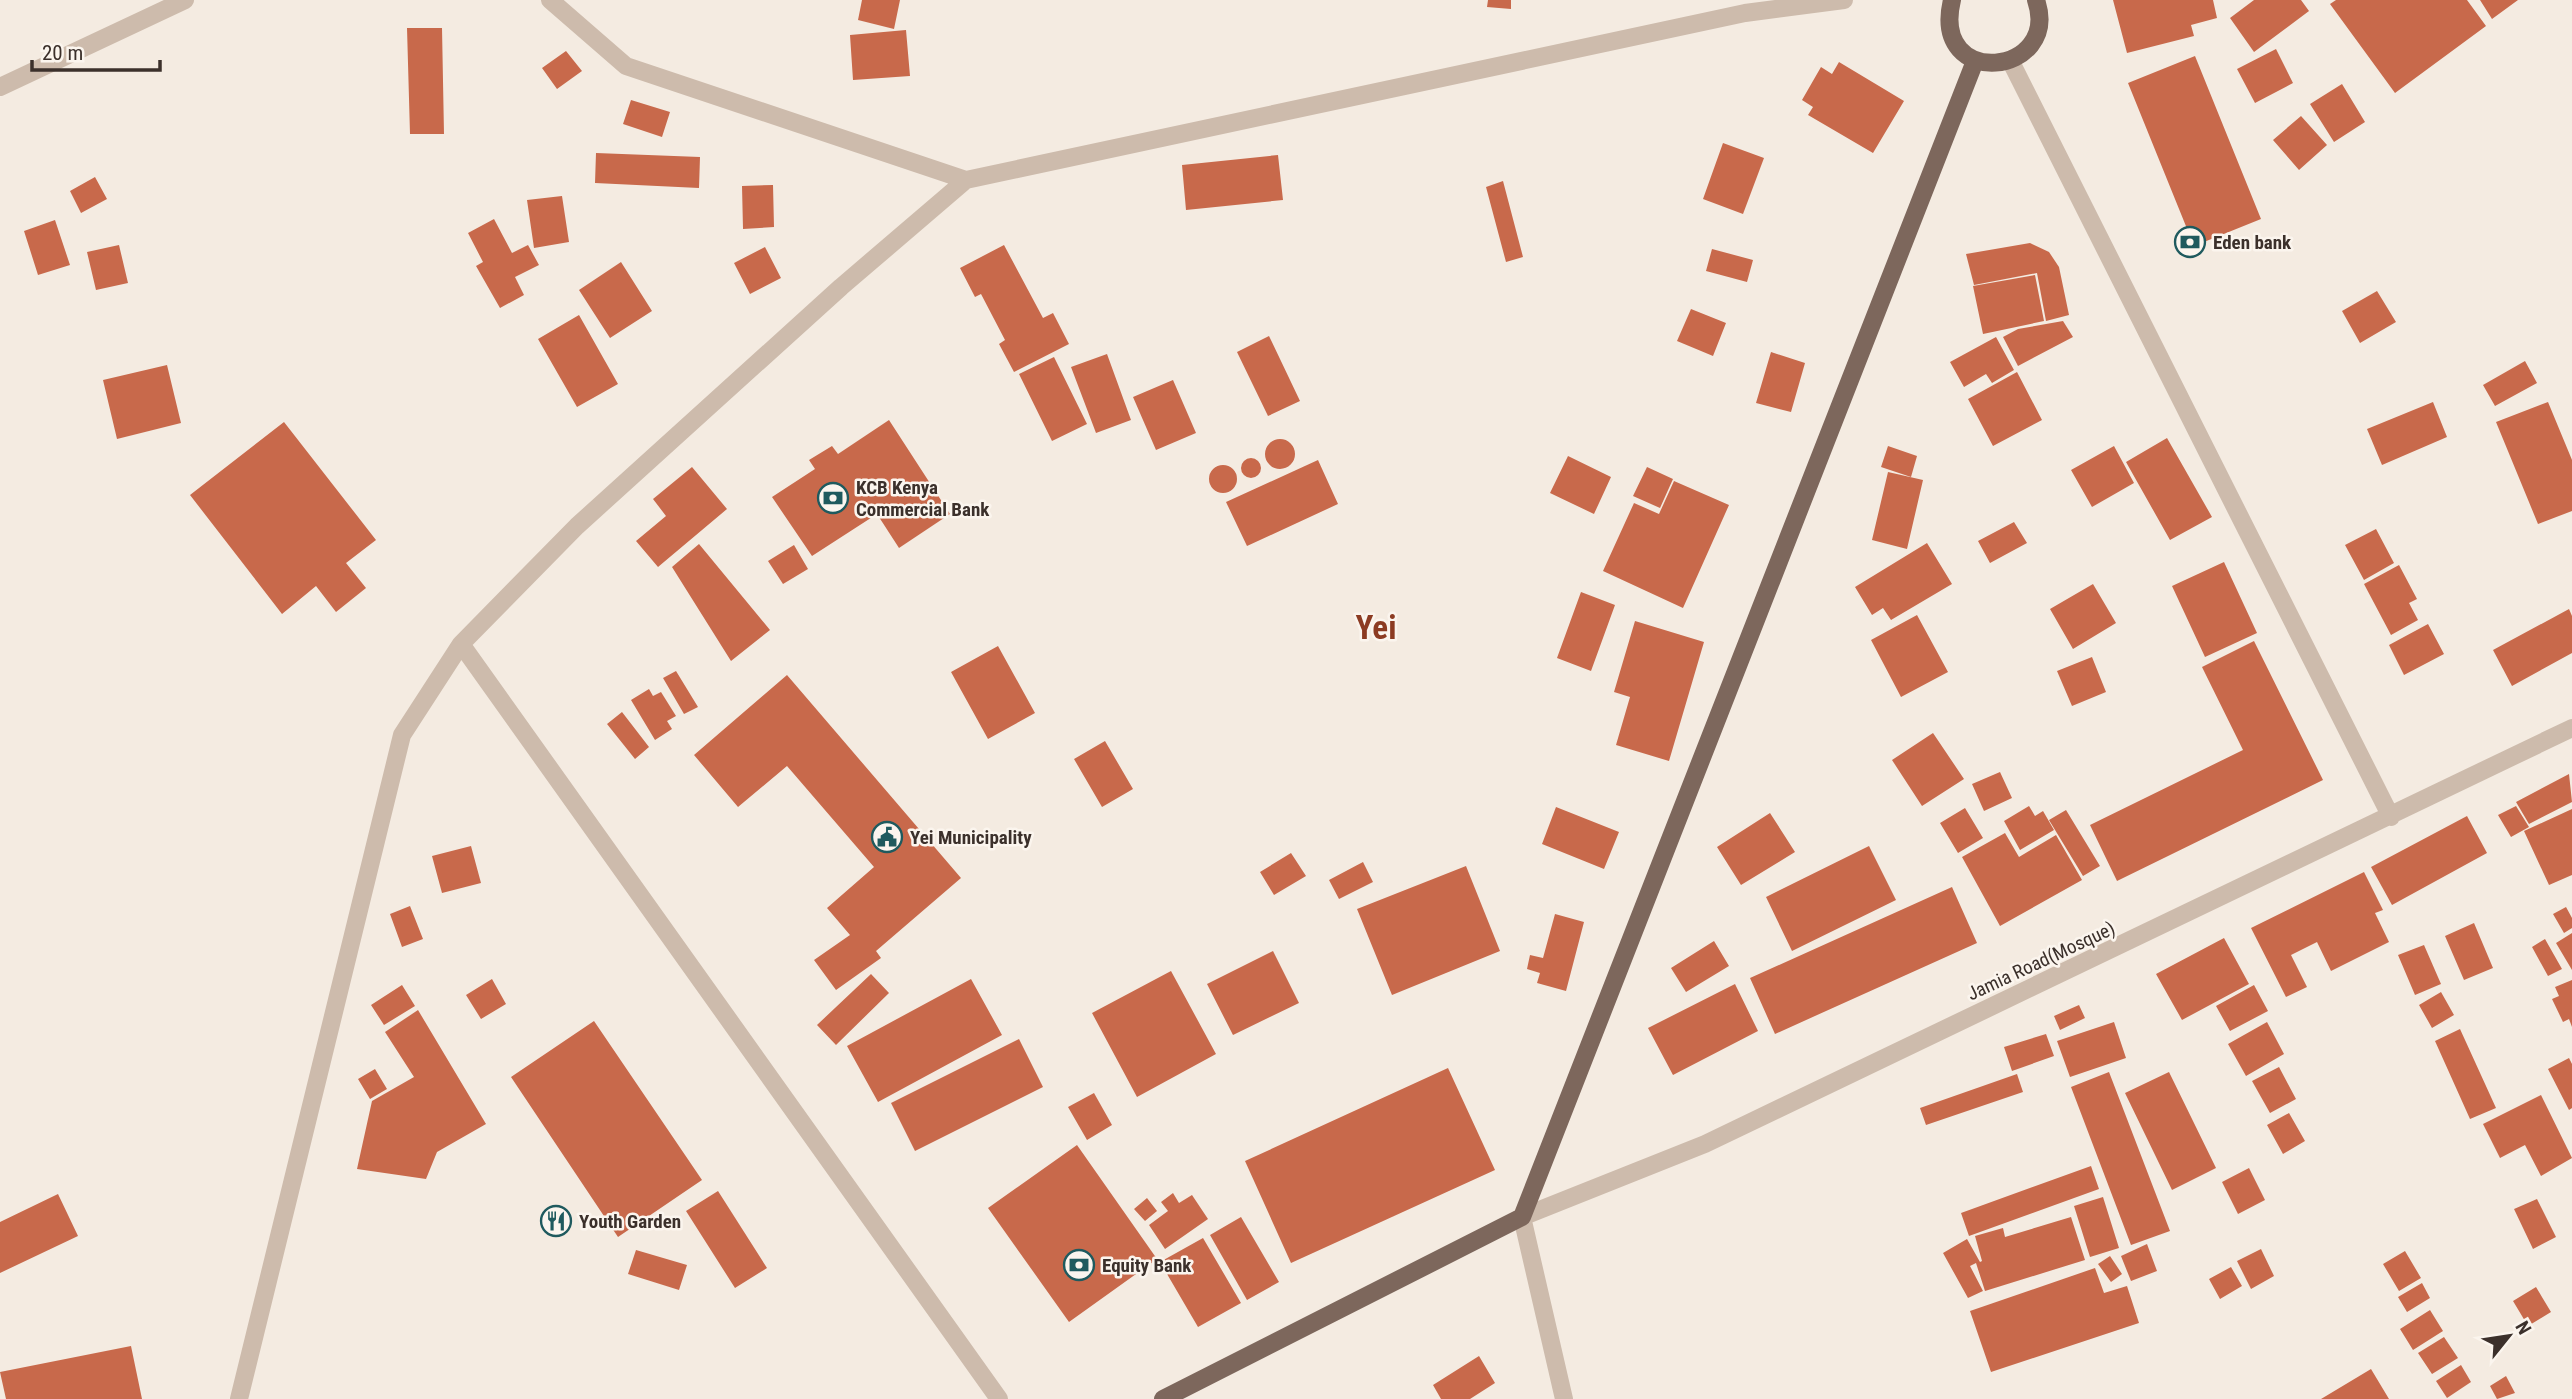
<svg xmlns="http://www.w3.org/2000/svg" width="2572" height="1399" font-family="'Roboto Condensed',sans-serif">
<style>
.building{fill:#c8694b}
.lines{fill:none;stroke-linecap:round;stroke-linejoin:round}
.minor{stroke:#cdbbac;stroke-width:18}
.major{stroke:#7d675c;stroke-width:18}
.labels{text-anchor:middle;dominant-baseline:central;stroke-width:5;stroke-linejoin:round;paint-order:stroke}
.poi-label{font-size:19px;font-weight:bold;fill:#3b302b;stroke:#fbf5ee;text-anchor:start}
.street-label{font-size:19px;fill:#3b302b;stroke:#fbf5ee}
.town-label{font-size:33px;font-weight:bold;fill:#8c3b22;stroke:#fbf5ee}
</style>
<rect width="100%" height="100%" fill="#f4ebe1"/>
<path class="building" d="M 862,0 L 900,0 L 894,29 L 858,20 Z
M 1488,0 L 1511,0 L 1511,9 L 1487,7 Z
M 2113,0 L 2213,0 L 2217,18 L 2191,25 L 2194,36 L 2127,53 Z
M 2254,0 L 2301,0 L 2309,11 L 2254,52 L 2230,18 Z
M 2336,0 L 2467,0 L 2486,26 L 2395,93 L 2330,4 Z
M 2480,0 L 2518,0 L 2492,19 Z
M 407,28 L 442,28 L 444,134 L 410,134 Z
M 906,30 L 910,76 L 853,80 L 850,35 Z
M 2276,49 L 2293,83 L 2255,103 L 2237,69 Z
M 566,51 L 582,71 L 557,89 L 542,68 Z
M 2195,56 L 2261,219 L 2194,246 L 2128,83 Z
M 1839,62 L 1904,101 L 1873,153 L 1808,115 L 1813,107 L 1802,100 L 1821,67 L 1832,74 Z
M 2342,84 L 2365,122 L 2334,142 L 2310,104 Z
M 631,100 L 670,112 L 662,137 L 623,124 Z
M 2301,116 L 2327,145 L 2299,170 L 2273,140 Z
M 1723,143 L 1764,158 L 1743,214 L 1703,199 Z
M 596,153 L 700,157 L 699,188 L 595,183 Z
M 1278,155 L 1283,200 L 1186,210 L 1182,165 Z
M 95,177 L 107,199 L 81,213 L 70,191 Z
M 1503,181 L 1523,257 L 1506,262 L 1486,187 Z
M 773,185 L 774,227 L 743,229 L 742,186 Z
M 562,196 L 569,242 L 534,248 L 527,200 Z
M 494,219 L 512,253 L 528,245 L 539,265 L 515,277 L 524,295 L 500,308 L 476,266 L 483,262 L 468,233 Z
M 55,220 L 70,265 L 38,275 L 24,231 Z
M 2030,243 L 2049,252 L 2059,267 L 2069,315 L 2046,321 L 2037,273 L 1974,285 L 1966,254 Z
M 119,245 L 128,283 L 96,290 L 87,252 Z
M 1004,245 L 1043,318 L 1053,313 L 1069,344 L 1014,372 L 999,344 L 1005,340 L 981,294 L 975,297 L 960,268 Z
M 765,247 L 781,278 L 750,294 L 734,263 Z
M 1712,249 L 1753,260 L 1747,282 L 1706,271 Z
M 621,262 L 652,311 L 610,338 L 579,290 Z
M 2035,275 L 2044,321 L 1983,334 L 1973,286 Z
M 2377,291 L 2396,322 L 2360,343 L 2342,311 Z
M 1691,309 L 1726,323 L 1713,356 L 1677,341 Z
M 579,315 L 618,384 L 577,407 L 538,339 Z
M 2063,321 L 2073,337 L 2018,366 L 2003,337 L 2018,329 Z
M 1269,336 L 1300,401 L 1268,416 L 1237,352 Z
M 1996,337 L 2014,370 L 1992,383 L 1986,374 L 1964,387 L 1950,362 Z
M 1771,352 L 1805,363 L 1791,412 L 1756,403 Z
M 1107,354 L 1131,420 L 1096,433 L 1071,367 Z
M 1054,357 L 1087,424 L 1052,441 L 1019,374 Z
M 2525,361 L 2537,383 L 2495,406 L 2483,385 Z
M 167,365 L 181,423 L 117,439 L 103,380 Z
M 2017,372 L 2042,420 L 1993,446 L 1968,399 Z
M 1173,380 L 1196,433 L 1156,450 L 1133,397 Z
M 2433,402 L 2447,437 L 2382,465 L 2367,429 Z
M 2548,402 L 2572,460 L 2572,511 L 2538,524 L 2496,422 Z
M 889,420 L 950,514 L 899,548 L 877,514 L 812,556 L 772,497 L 815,469 L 809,460 L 832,446 L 838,454 Z
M 284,422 L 376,540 L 346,563 L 366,588 L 336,612 L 316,586 L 282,614 L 190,495 Z
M 2167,438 L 2212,517 L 2170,540 L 2126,462 Z
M1265 454a15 15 0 1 1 30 0a15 15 0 1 1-30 0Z
M 1888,446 L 1917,456 L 1911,477 L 1881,467 Z
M 2114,446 L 2134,483 L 2092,507 L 2071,470 Z
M 1568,456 L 1611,477 L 1594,514 L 1550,493 Z
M1241 468a10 10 0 1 1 20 0a10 10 0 1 1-20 0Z
M 1318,460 L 1338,504 L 1247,546 L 1226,502 Z
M1209 479a14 14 0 1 1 28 0a14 14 0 1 1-28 0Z
M 692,467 L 727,509 L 658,567 L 636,541 L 666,516 L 653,499 Z
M 1647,467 L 1673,479 L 1660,508 L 1633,496 Z
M 1888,472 L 1923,480 L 1907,549 L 1872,540 Z
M 1674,481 L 1729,505 L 1683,608 L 1603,571 L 1634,503 L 1659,514 Z
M 2014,522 L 2027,543 L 1990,563 L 1978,541 Z
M 2376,529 L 2394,563 L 2364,580 L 2345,545 Z
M 1927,543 L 1952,584 L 1891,620 L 1883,608 L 1872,615 L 1855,587 Z
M 699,544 L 770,630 L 731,661 L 672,567 Z
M 794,545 L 808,569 L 783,584 L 768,561 Z
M 2224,562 L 2257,633 L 2205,657 L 2172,586 Z
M 2399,565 L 2417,599 L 2409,603 L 2418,620 L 2391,635 L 2364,584 Z
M 2093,584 L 2116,623 L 2073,649 L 2050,609 Z
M 1581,592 L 1615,605 L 1591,671 L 1557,658 Z
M 2569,609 L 2572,616 L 2572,653 L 2512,686 L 2493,650 Z
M 1917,615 L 1948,672 L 1901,697 L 1871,640 Z
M 1635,621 L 1704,642 L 1669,761 L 1616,745 L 1630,697 L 1614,692 Z
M 2428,624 L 2444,654 L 2404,675 L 2389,645 Z
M 2254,641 L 2323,780 L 2117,881 L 2090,825 L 2243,750 L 2202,667 Z
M 998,646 L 1035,713 L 988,739 L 951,672 Z
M 2092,657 L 2106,692 L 2072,706 L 2057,671 Z
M 676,671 L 698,707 L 684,714 L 663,678 Z
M 787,675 L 961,878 L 876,951 L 881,958 L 836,990 L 814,960 L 850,935 L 827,908 L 874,867 L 787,766 L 738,807 L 694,755 Z
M 649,689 L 653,696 L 661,692 L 676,716 L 667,721 L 672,729 L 655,740 L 631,700 Z
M 622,712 L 649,747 L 635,759 L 607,724 Z
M 1933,733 L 1964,779 L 1922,806 L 1892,760 Z
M 1105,741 L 1133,789 L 1102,807 L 1074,759 Z
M 2000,772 L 2012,798 L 1984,811 L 1972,784 Z
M 2569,774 L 2572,802 L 2529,824 L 2516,802 Z
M 2029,806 L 2035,816 L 2043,811 L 2054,830 L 2020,850 L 2004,821 Z
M 2516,806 L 2529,827 L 2511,837 L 2498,815 Z
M 1556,807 L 1619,832 L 1604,869 L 1542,844 Z
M 1965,808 L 1983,838 L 1958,853 L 1940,823 Z
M 2572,809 L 2572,875 L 2549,885 L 2524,831 Z
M 2066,810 L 2100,866 L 2083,876 L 2049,820 Z
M 1770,813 L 1795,852 L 1741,885 L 1717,847 Z
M 2467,816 L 2487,853 L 2392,905 L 2371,867 Z
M 2005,833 L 2019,857 L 2056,835 L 2082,880 L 2000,926 L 1962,857 Z
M 471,846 L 481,883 L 442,893 L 432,856 Z
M 1869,846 L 1896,900 L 1792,951 L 1766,897 Z
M 1291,853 L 1306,876 L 1274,895 L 1260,872 Z
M 1363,862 L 1373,882 L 1339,899 L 1329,880 Z
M 1466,866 L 1500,951 L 1392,995 L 1357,909 Z
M 2364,872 L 2383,910 L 2375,913 L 2389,942 L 2331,971 L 2317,942 L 2291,955 L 2307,987 L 2286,997 L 2251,928 Z
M 1952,887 L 1977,943 L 1775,1034 L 1750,978 Z
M 410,906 L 423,939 L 402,947 L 390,914 Z
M 2566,907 L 2572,918 L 2572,928 L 2564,933 L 2553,914 Z
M 1555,914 L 1584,922 L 1566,991 L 1537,983 L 1540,973 L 1527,969 L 1530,955 L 1543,958 Z
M 2474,923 L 2493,968 L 2464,980 L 2445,936 Z
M 2572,933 L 2572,970 L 2556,943 Z
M 2224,938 L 2249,984 L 2182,1020 L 2156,974 Z
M 2545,939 L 2562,969 L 2548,976 L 2532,947 Z
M 1714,941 L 1729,966 L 1686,992 L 1671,968 Z
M 2424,945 L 2441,984 L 2415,995 L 2398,955 Z
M 1273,951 L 1299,1003 L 1233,1035 L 1207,984 Z
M 1171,971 L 1216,1054 L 1137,1097 L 1092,1013 Z
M 871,974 L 889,993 L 836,1045 L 817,1025 Z
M 492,979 L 506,1004 L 481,1019 L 466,995 Z
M 971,979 L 1002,1035 L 878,1102 L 847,1046 Z
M 2572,980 L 2572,1027 L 2569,1019 L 2563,1022 L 2552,999 L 2559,996 L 2555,987 Z
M 1735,984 L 1758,1031 L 1673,1075 L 1648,1028 Z
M 402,985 L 415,1006 L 384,1025 L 371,1005 Z
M 2254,985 L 2268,1011 L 2230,1031 L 2216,1006 Z
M 2441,992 L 2454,1015 L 2432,1028 L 2419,1005 Z
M 2079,1005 L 2085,1018 L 2060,1030 L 2054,1016 Z
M 418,1010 L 486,1124 L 437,1152 L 426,1179 L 357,1169 L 372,1101 L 414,1077 L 385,1032 Z
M 594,1021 L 702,1180 L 618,1237 L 511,1077 Z
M 2114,1022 L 2126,1058 L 2070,1077 L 2057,1041 Z
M 2267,1022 L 2284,1054 L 2246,1076 L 2228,1044 Z
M 2460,1029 L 2496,1108 L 2470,1119 L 2435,1041 Z
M 2046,1034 L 2054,1056 L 2012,1071 L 2004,1047 Z
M 1019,1039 L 1043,1087 L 915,1151 L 891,1103 Z
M 2569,1058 L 2572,1064 L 2572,1108 L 2569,1110 L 2548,1069 Z
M 2279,1067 L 2296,1099 L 2270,1113 L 2252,1081 Z
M 1448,1068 L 1495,1170 L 1291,1263 L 1245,1161 Z
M 375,1069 L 387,1089 L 370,1099 L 358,1079 Z
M 2109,1072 L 2170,1231 L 2131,1245 L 2071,1087 Z
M 2169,1072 L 2216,1168 L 2172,1190 L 2125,1093 Z
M 2017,1074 L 2023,1092 L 1926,1125 L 1920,1108 Z
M 1094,1093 L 1112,1125 L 1087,1140 L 1068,1107 Z
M 2541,1095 L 2572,1158 L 2541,1176 L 2525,1145 L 2500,1158 L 2483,1124 Z
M 2289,1113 L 2305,1141 L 2283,1154 L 2267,1125 Z
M 1077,1145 L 1157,1259 L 1069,1322 L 988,1208 Z
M 2091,1166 L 2099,1189 L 1969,1236 L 1961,1213 Z
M 2249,1168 L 2265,1200 L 2238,1214 L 2222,1182 Z
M 718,1191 L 767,1268 L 735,1288 L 686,1211 Z
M 1173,1193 L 1179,1203 L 1192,1195 L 1208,1219 L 1165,1249 L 1149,1225 L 1168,1211 L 1161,1202 Z
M 58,1194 L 78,1236 L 0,1273 L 0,1222 Z
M 2103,1197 L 2119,1248 L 2090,1257 L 2074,1206 Z
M 1147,1198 L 1157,1211 L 1145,1221 L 1134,1209 Z
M 2537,1199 L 2556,1237 L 2533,1249 L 2514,1209 Z
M 1241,1217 L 1279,1282 L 1247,1300 L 1210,1235 Z
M 2071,1217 L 2085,1260 L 1985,1291 L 1976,1263 L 1970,1266 L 1983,1291 L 1968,1298 L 1943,1253 L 1967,1239 L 1980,1262 L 1982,1261 L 1975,1236 L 2003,1228 L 2005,1237 Z
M 1203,1238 L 1241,1303 L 1198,1327 L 1160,1262 Z
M 2147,1244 L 2157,1271 L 2131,1281 L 2121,1256 Z
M 2261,1249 L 2274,1276 L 2251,1289 L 2237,1261 Z
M 636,1250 L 687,1265 L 679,1290 L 628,1274 Z
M 2405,1251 L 2421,1278 L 2399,1291 L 2383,1264 Z
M 2110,1256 L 2122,1274 L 2111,1282 L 2098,1264 Z
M 2231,1267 L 2242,1286 L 2220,1299 L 2209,1279 Z
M 2095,1268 L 2104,1293 L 2127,1286 L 2139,1323 L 1991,1372 L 1970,1311 Z
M 2422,1283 L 2430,1298 L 2407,1312 L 2398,1297 Z
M 2536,1287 L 2551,1312 L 2528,1326 L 2513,1301 Z
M 2430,1310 L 2443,1331 L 2413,1350 L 2400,1329 Z
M 2444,1337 L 2458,1358 L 2432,1374 L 2418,1353 Z
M 131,1346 L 142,1399 L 6,1399 L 0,1372 Z
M 1479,1356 L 1495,1383 L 1470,1399 L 1441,1399 L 1433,1385 Z
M 2461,1365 L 2471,1382 L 2447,1398 L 2436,1381 Z
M 2371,1369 L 2389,1399 L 2321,1399 Z
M 2506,1376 L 2515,1393 L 2497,1399 L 2490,1386 Z"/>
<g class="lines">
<path class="minor" d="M 550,0 L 626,66 L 966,180
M 2011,62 L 2391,817
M 0,87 L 185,0
M 461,644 L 999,1399
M 239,1399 L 402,735 L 461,644 L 577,526 L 841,287 L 966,180 L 1745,13 L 1844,0
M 1564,1399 L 1522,1217 L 1705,1144 L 2572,728"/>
<path class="major" d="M 1952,0 C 1930,91 2062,76 2036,0
M 1163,1399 L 1522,1217 L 1975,61"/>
</g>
<defs>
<g id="bank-ring" transform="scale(1.575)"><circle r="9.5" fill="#fbf5ee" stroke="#1f5a5e" stroke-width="1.5"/><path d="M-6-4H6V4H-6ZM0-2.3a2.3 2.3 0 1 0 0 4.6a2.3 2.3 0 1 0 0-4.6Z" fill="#1f5a5e"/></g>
<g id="civic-ring" transform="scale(1.575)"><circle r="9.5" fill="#fbf5ee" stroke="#1f5a5e" stroke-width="1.5"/><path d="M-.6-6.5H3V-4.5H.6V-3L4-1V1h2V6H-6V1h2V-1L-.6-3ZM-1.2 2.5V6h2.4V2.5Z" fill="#1f5a5e"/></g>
<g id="restaurant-ring" transform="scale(1.575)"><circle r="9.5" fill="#fbf5ee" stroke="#1f5a5e" stroke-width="1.5"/><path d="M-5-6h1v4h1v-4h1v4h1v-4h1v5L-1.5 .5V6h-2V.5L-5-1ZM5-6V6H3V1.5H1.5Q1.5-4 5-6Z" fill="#1f5a5e"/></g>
</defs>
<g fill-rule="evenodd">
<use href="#bank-ring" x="2190" y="242"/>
<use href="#bank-ring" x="833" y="498"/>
<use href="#civic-ring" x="887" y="837"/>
<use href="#restaurant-ring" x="556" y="1221"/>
<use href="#bank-ring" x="1079" y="1265"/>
</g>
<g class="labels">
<g class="poi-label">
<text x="2213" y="242">Eden bank</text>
<text x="856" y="487">KCB Kenya<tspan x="856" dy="22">Commercial Bank</tspan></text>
<text x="910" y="837">Yei Municipality</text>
<text x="579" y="1221">Youth Garden</text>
<text x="1102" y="1265">Equity Bank</text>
</g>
<g class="street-label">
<text transform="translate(2041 961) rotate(-25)">Jamia Road(Mosque)</text>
</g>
<g class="town-label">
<text x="1376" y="627">Yei</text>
</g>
</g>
<g transform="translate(2509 1336) rotate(60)" stroke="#fbf5ee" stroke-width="5" paint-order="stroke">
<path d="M0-5L12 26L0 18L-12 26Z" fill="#3b302b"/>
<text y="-10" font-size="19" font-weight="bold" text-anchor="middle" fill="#3b302b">N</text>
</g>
<path d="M32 60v10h128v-10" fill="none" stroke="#3b302b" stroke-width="3.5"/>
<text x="42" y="60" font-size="21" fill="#3b302b" stroke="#fbf5ee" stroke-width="5" paint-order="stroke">20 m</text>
</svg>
